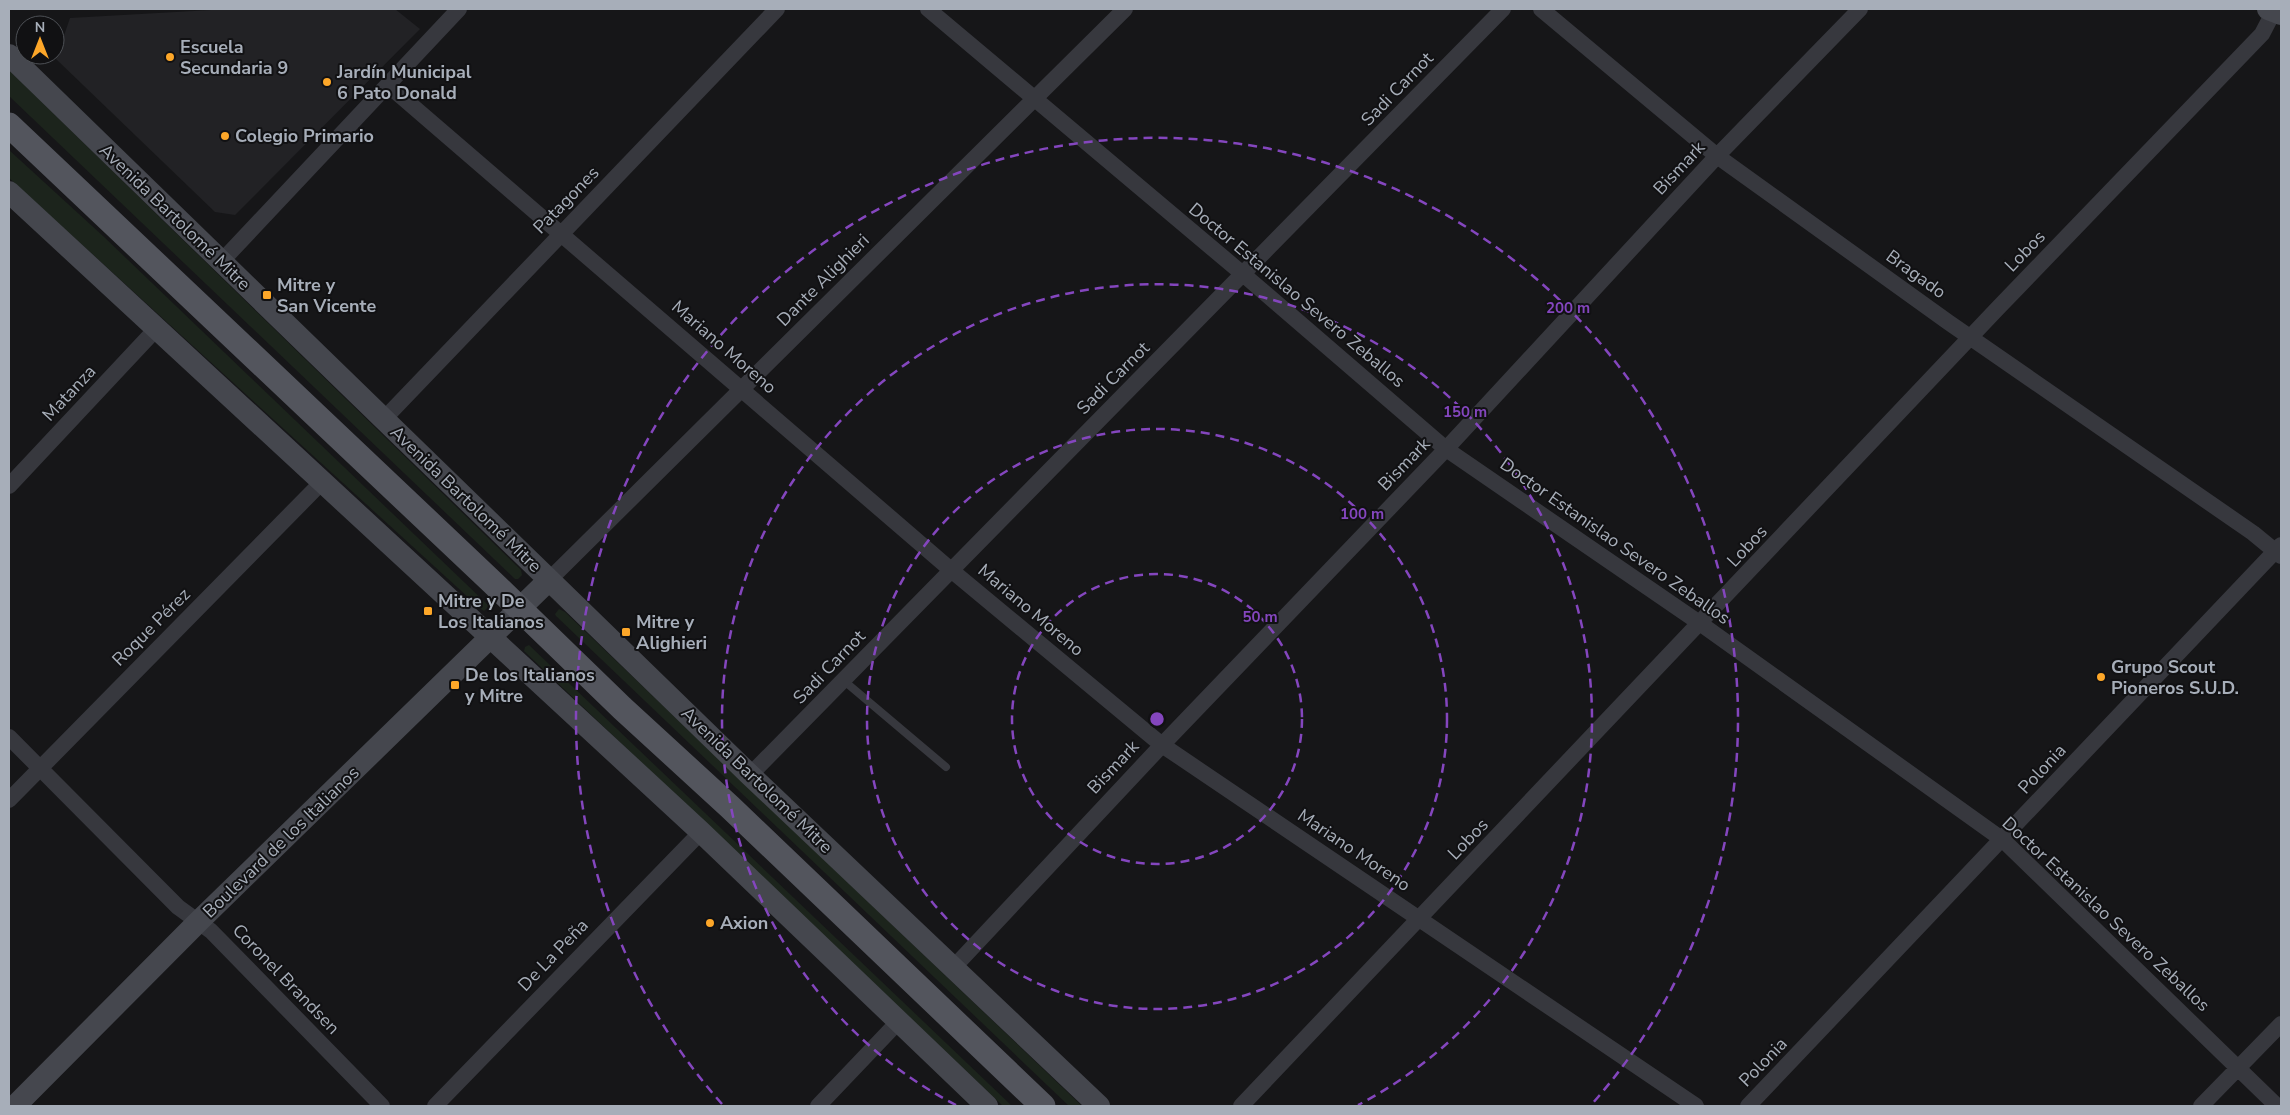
<svg xmlns="http://www.w3.org/2000/svg" width="2290" height="1115" font-family="'Nunito Sans',sans-serif">
<style>
.built{fill:#222225}
.green{fill:#1c241c}
.lines{fill:none;stroke-linecap:round;stroke-linejoin:round}
.lane{stroke:#37383e;stroke-width:8}
.street{stroke:#37383e;stroke-width:16}
.secondary{stroke:#45474e;stroke-width:22}
.primary{stroke:#53555d;stroke-width:25}
.ring{fill:none;stroke:#8446be;stroke-width:2.5;stroke-dasharray:9 6}
.poi-dot{fill:#fda729;stroke:#111113;stroke-width:2}
.labels{text-anchor:middle;dominant-baseline:central;stroke-width:4;stroke-linejoin:round;paint-order:stroke}
.poi-label{font-size:18px;font-weight:bold;fill:#a7aeb9;stroke:#111113;text-anchor:start}
.street-label{font-size:18px;fill:#a7aeb9;stroke:#111113}
.centre{fill:#8446be;stroke:#111113;stroke-width:2.5}
.ring-label{font-size:15px;text-anchor:middle;font-weight:bold;fill:#8446be;stroke:#111113;stroke-width:4;stroke-linejoin:round;paint-order:stroke}
</style>
<rect width="100%" height="100%" fill="#161618"/>
<path class="built" d="M 229,9 L 395,9 L 420,29 L 235,215 L 215,212 L 56,59 L 70,18 Z"/>
<path class="green" d="M 9,70 L 521,570 L 522,575 L 518,579 L 515,579 L 9,96 Z
M 9,150 L 103,236 L 488,605 L 487,608 L 484,611 L 481,609 L 9,178 Z
M 559,609 L 565,612 L 1082,1106 L 1069,1106 L 556,616 L 555,614 Z
M 529,645 L 1012,1106 L 1003,1106 L 524,651 L 525,647 Z"/>
<g class="lines">
<path class="lane" d="M 843,680 L 946,767"/>
<path class="street" d="M 928,9 L 1244,275 L 1446,449 L 1701,624 L 2003,840 L 2277,1106
M 1541,9 L 1717,156 L 1948,322 L 2253,533 L 2281,556
M 388,85 L 951,570 L 1162,745 L 1696,1106
M 220,263 L 459,9
M 384,419 L 777,9
M 9,486 L 157,328
M 549,580 L 1125,9
M 9,737 L 178,907 L 211,931 L 382,1106
M 750,775 L 1503,9
M 9,800 L 322,482
M 954,967 L 1162,745 L 1446,449 L 1717,156 L 1860,9
M 435,1106 L 701,832
M 818,1106 L 898,1022
M 1241,1106 L 1997,309 L 2262,34 L 2275,9
M 1748,1106 L 2281,545
M 2201,1106 L 2281,1024"/>
<path class="secondary" d="M 2268,9 L 2281,14
M 9,55 L 750,775 L 1099,1106
M 9,192 L 701,832 L 987,1106
M 15,1106 L 198,922 L 549,580"/>
<path class="primary" d="M 9,125 L 492,582 L 622,708 L 730,807 L 1043,1106"/>
</g>
<g class="ring">
<circle cx="1157" cy="719" r="145"/>
<circle cx="1157" cy="719" r="290"/>
<path d="M956 1105A435 435 0 1 1 1358 1105"/>
<path d="M722 1104A581 581 0 1 1 1592 1104"/>
</g>
<g class="poi-dot">
<circle cx="170" cy="57" r="5"/>
<circle cx="327" cy="82" r="5"/>
<circle cx="225" cy="136" r="5"/>
<rect x="262" y="290" width="10" height="10" rx="2.5"/>
<rect x="423" y="606" width="10" height="10" rx="2.5"/>
<rect x="621" y="627" width="10" height="10" rx="2.5"/>
<circle cx="2101" cy="677" r="5"/>
<rect x="450" y="680" width="10" height="10" rx="2.5"/>
<circle cx="710" cy="923" r="5"/>
</g>
<g class="labels">
<g class="poi-label">
<text x="180" y="47">Escuela<tspan x="180" dy="21">Secundaria 9</tspan></text>
<text x="337" y="72">Jardín Municipal<tspan x="337" dy="21">6 Pato Donald</tspan></text>
<text x="235" y="136">Colegio Primario</text>
<text x="277" y="285">Mitre y<tspan x="277" dy="21">San Vicente</tspan></text>
<text x="438" y="601">Mitre y De<tspan x="438" dy="21">Los Italianos</tspan></text>
<text x="636" y="622">Mitre y<tspan x="636" dy="21">Alighieri</tspan></text>
<text x="2111" y="667">Grupo Scout<tspan x="2111" dy="21">Pioneros S.U.D.</tspan></text>
<text x="465" y="675">De los Italianos<tspan x="465" dy="21">y Mitre</tspan></text>
<text x="720" y="923">Axion</text>
</g>
<g class="street-label">
<text transform="translate(1397 89) rotate(-46)">Sadi Carnot</text>
<text transform="translate(1679 168) rotate(-47)">Bismark</text>
<text transform="translate(566 200) rotate(-46)">Patagones</text>
<text transform="translate(175 217) rotate(44)">Avenida Bartolomé Mitre</text>
<text transform="translate(2025 251) rotate(-46)">Lobos</text>
<text transform="translate(1916 274) rotate(36)">Bragado</text>
<text transform="translate(823 280) rotate(-45)">Dante Alighieri</text>
<text transform="translate(1297 295) rotate(40)">Doctor Estanislao Severo Zeballos</text>
<text transform="translate(724 347) rotate(41)">Mariano Moreno</text>
<text transform="translate(1113 378) rotate(-45)">Sadi Carnot</text>
<text transform="translate(69 393) rotate(-47)">Matanza</text>
<text transform="translate(1404 464) rotate(-46)">Bismark</text>
<text transform="translate(466 499) rotate(44)">Avenida Bartolomé Mitre</text>
<text transform="translate(1615 541) rotate(35)">Doctor Estanislao Severo Zeballos</text>
<text transform="translate(1747 546) rotate(-47)">Lobos</text>
<text transform="translate(1031 610) rotate(40)">Mariano Moreno</text>
<text transform="translate(151 627) rotate(-45)">Roque Pérez</text>
<text transform="translate(829 667) rotate(-46)">Sadi Carnot</text>
<text transform="translate(1113 767) rotate(-47)">Bismark</text>
<text transform="translate(2042 769) rotate(-47)">Polonia</text>
<text transform="translate(757 780) rotate(44)">Avenida Bartolomé Mitre</text>
<text transform="translate(1468 839) rotate(-46)">Lobos</text>
<text transform="translate(281 842) rotate(-44)">Boulevard de los Italianos</text>
<text transform="translate(1354 850) rotate(34)">Mariano Moreno</text>
<text transform="translate(2106 914) rotate(43)">Doctor Estanislao Severo Zeballos</text>
<text transform="translate(553 955) rotate(-46)">De La Peña</text>
<text transform="translate(286 979) rotate(46)">Coronel Brandsen</text>
<text transform="translate(1763 1062) rotate(-46)">Polonia</text>
</g>
</g>
<circle cx="1157" cy="719" r="8" class="centre"/>
<g class="ring-label">
<text x="1568" y="313">200 m</text>
<text x="1465" y="417">150 m</text>
<text x="1362" y="519">100 m</text>
<text x="1260" y="622">50 m</text>
</g>
<rect width="2290" height="1115" fill="none" stroke="#a7aeb9" stroke-width="20"/>
<g transform="translate(40 40)"><circle r="24" fill="#111113" stroke="#4d5055"/>
<path d="M0-4L9 19L0 12L-9 19Z" fill="#fda729"/>
<text y="-8" font-size="14" font-weight="bold" text-anchor="middle" fill="#a7aeb9">N</text>
</g>
</svg>
